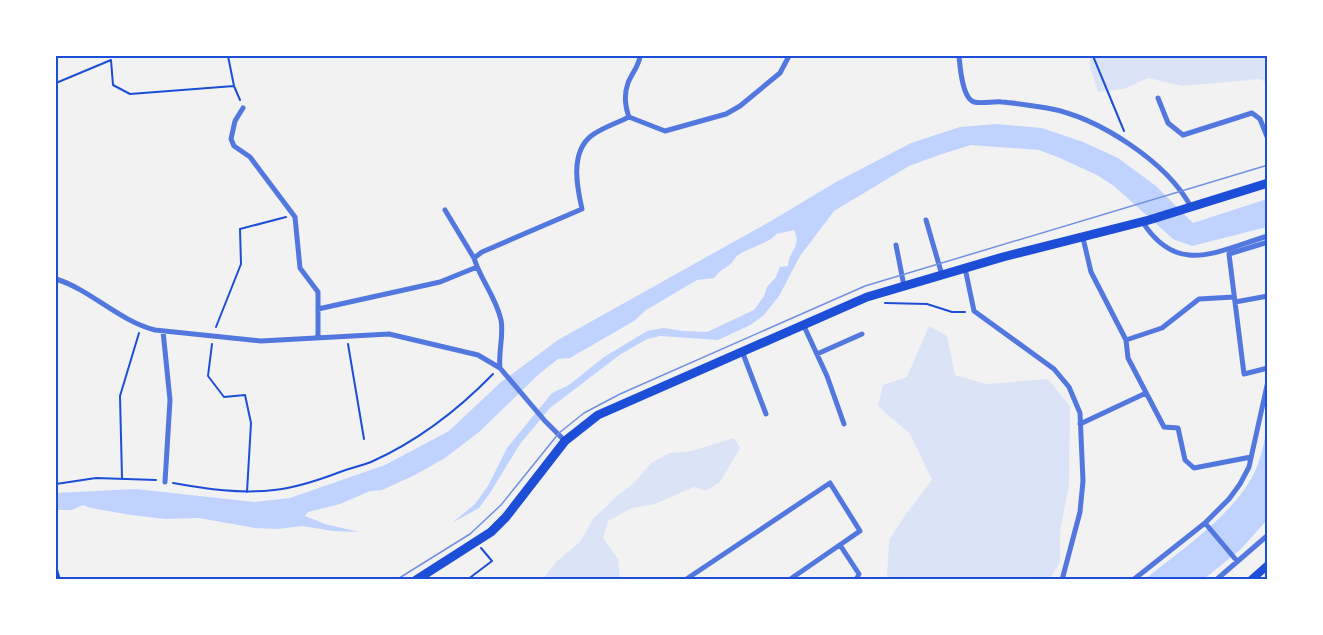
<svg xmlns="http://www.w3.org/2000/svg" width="1323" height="635" font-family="'Libre Baskerville',serif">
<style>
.green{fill:#dbe4f7}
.water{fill:#bfd3fe}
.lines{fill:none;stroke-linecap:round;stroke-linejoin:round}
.path{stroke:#1d4ed8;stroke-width:2}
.minor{stroke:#5277de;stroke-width:5}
.secondary{stroke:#1d4ed8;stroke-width:8}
.trunk{stroke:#1d4ed8;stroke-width:9}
.tram{stroke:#7290e2;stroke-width:1.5}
.neatline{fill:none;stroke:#1d4ed8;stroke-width:2}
</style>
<rect width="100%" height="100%" fill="#f2f2f2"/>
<path class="green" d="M 1090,56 L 1267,56 L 1267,83 L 1260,79 L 1182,86 L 1148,78 L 1124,89 L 1098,92 L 1090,67 Z
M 929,326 L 947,336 L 955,375 L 986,384 L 1048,379 L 1070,406 L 1069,484 L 1060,532 L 1060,562 L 1050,579 L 887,579 L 889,540 L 906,514 L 932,480 L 910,434 L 878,406 L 883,385 L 907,377 Z
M 734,438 L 740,448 L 720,482 L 706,491 L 694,487 L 655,504 L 632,508 L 608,521 L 603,538 L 618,559 L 620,579 L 543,579 L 557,561 L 580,542 L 593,519 L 619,494 L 634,483 L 651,463 L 670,453 L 692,451 Z"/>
<path class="water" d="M 996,124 L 1042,128 L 1083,142 L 1118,158 L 1156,186 L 1193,223 L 1267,199 L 1267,227 L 1192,246 L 1173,239 L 1114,186 L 1097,175 L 1060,158 L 1039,150 L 971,145 L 942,154 L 909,166 L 834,211 L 800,256 L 779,296 L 763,316 L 750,325 L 718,340 L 660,336 L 647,339 L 621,354 L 550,408 L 520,444 L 490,493 L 479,508 L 452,523 L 475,504 L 488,486 L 507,448 L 552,393 L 569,385 L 604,357 L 647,331 L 664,328 L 683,331 L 707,332 L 754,310 L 764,296 L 767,287 L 776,277 L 780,267 L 788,266 C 789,250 802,247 794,230 L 776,234 C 770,243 748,248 738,255 C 734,258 732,264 728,266 C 721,270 719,272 714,278 L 697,280 L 646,310 L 634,321 L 570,358 L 558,359 L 539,374 L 479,432 L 445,458 L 415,475 L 382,490 L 370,491 L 340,504 L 308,512 L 305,516 L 325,524 L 359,532 L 333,531 L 302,526 L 277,529 L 255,528 L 199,518 L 165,519 L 131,515 L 91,508 L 83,505 L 72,510 L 56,510 L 56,493 L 136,489 L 254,502 L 290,498 L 385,465 L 449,431 L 500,383 L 558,340 L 771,221 L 836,182 L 911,143 L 960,127 Z
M 1267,425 L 1267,520 L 1241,549 L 1204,579 L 1144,580 C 1181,550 1237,513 1256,469 C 1262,455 1265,439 1267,425 Z"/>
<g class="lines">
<path class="path" d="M 228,56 L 234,86 L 240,100
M 1093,56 L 1124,131
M 56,83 L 111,60 L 113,85 L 130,94 L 234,86
M 885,303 L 927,304 L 952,312 L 965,312
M 216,327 L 241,264 L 240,229 L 286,217
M 212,344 L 208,376 L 224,397 L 245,395 L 251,423 L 247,492
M 348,344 L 364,439
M 122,478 L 120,396 L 139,333
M 173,483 C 207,489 240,494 274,490 C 296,488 319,480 340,472 C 350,468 361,466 371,462 C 418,441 457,411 493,374
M 56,484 L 96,478 L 156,480
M 56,566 L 60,580
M 467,580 L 492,561 L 481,548"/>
<path class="minor" d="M 959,56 C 960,66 962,98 974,102 C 982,104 994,101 1002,102 C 1017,103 1033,106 1047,108 C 1098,117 1167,162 1191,207
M 1158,98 L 1168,123 L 1183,135 L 1252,113 L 1260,119 L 1268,139
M 243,108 L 235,121 L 231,139 L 234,146 L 250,157 L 295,217 L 300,268 L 318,292 L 318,337
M 629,117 L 665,131 L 726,114 L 740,106 L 780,73 L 789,56
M 445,210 L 474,258
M 926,220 L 942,275
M 1142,221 C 1177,277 1217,251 1268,236
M 1083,238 L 1091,272 L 1126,340 L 1128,358 L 1164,427 L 1178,428 L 1185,460 L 1194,468 L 1251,457
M 1268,242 L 1229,254 L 1244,374 L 1268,368
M 896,245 L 904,286
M 965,268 L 974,311 L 1054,369 L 1069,387 L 1080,413 L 1083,481 L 1080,512 L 1062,580
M 56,279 C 91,290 119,321 155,330 L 261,341 L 389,334 L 478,355 L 500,368 L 545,421 L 565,441
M 1235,302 L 1268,296
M 318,309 L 440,282 L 477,267
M 803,324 L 827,376 L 844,424
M 163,331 L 170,400 L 165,482
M 1126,340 L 1162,328 L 1199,299 L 1234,297
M 742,351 L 766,414
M 817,354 L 862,334
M 500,368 C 498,352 504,336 501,320 C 496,297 480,279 474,258 L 482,252 L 582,209 C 577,187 570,153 591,136 C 601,128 617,123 629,117 C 625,106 624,94 628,83 C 632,73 639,66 640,56
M 1080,424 L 1146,393
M 1205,523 L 1237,561
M 840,545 L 859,574 L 856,580
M 685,580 L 830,483 L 860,531 L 789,580
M 1133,580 L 1205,523 L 1229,499 L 1240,484 L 1249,467 L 1268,381
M 1216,580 L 1268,535"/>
<path class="secondary" d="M 1251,580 L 1268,565"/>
<path class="trunk" d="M 416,580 L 491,532 L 506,517 L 565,441 L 598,415 L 867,297 L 1003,257 L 1149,220 L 1268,183"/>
<path class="tram" d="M 396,580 L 470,534 L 501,505 L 559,433 L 584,413 L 620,394 L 865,286 L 1268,165"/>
</g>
<rect width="1323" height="635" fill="none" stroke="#ffffff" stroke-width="114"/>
<rect x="57" y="57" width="1209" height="521" class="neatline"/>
</svg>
